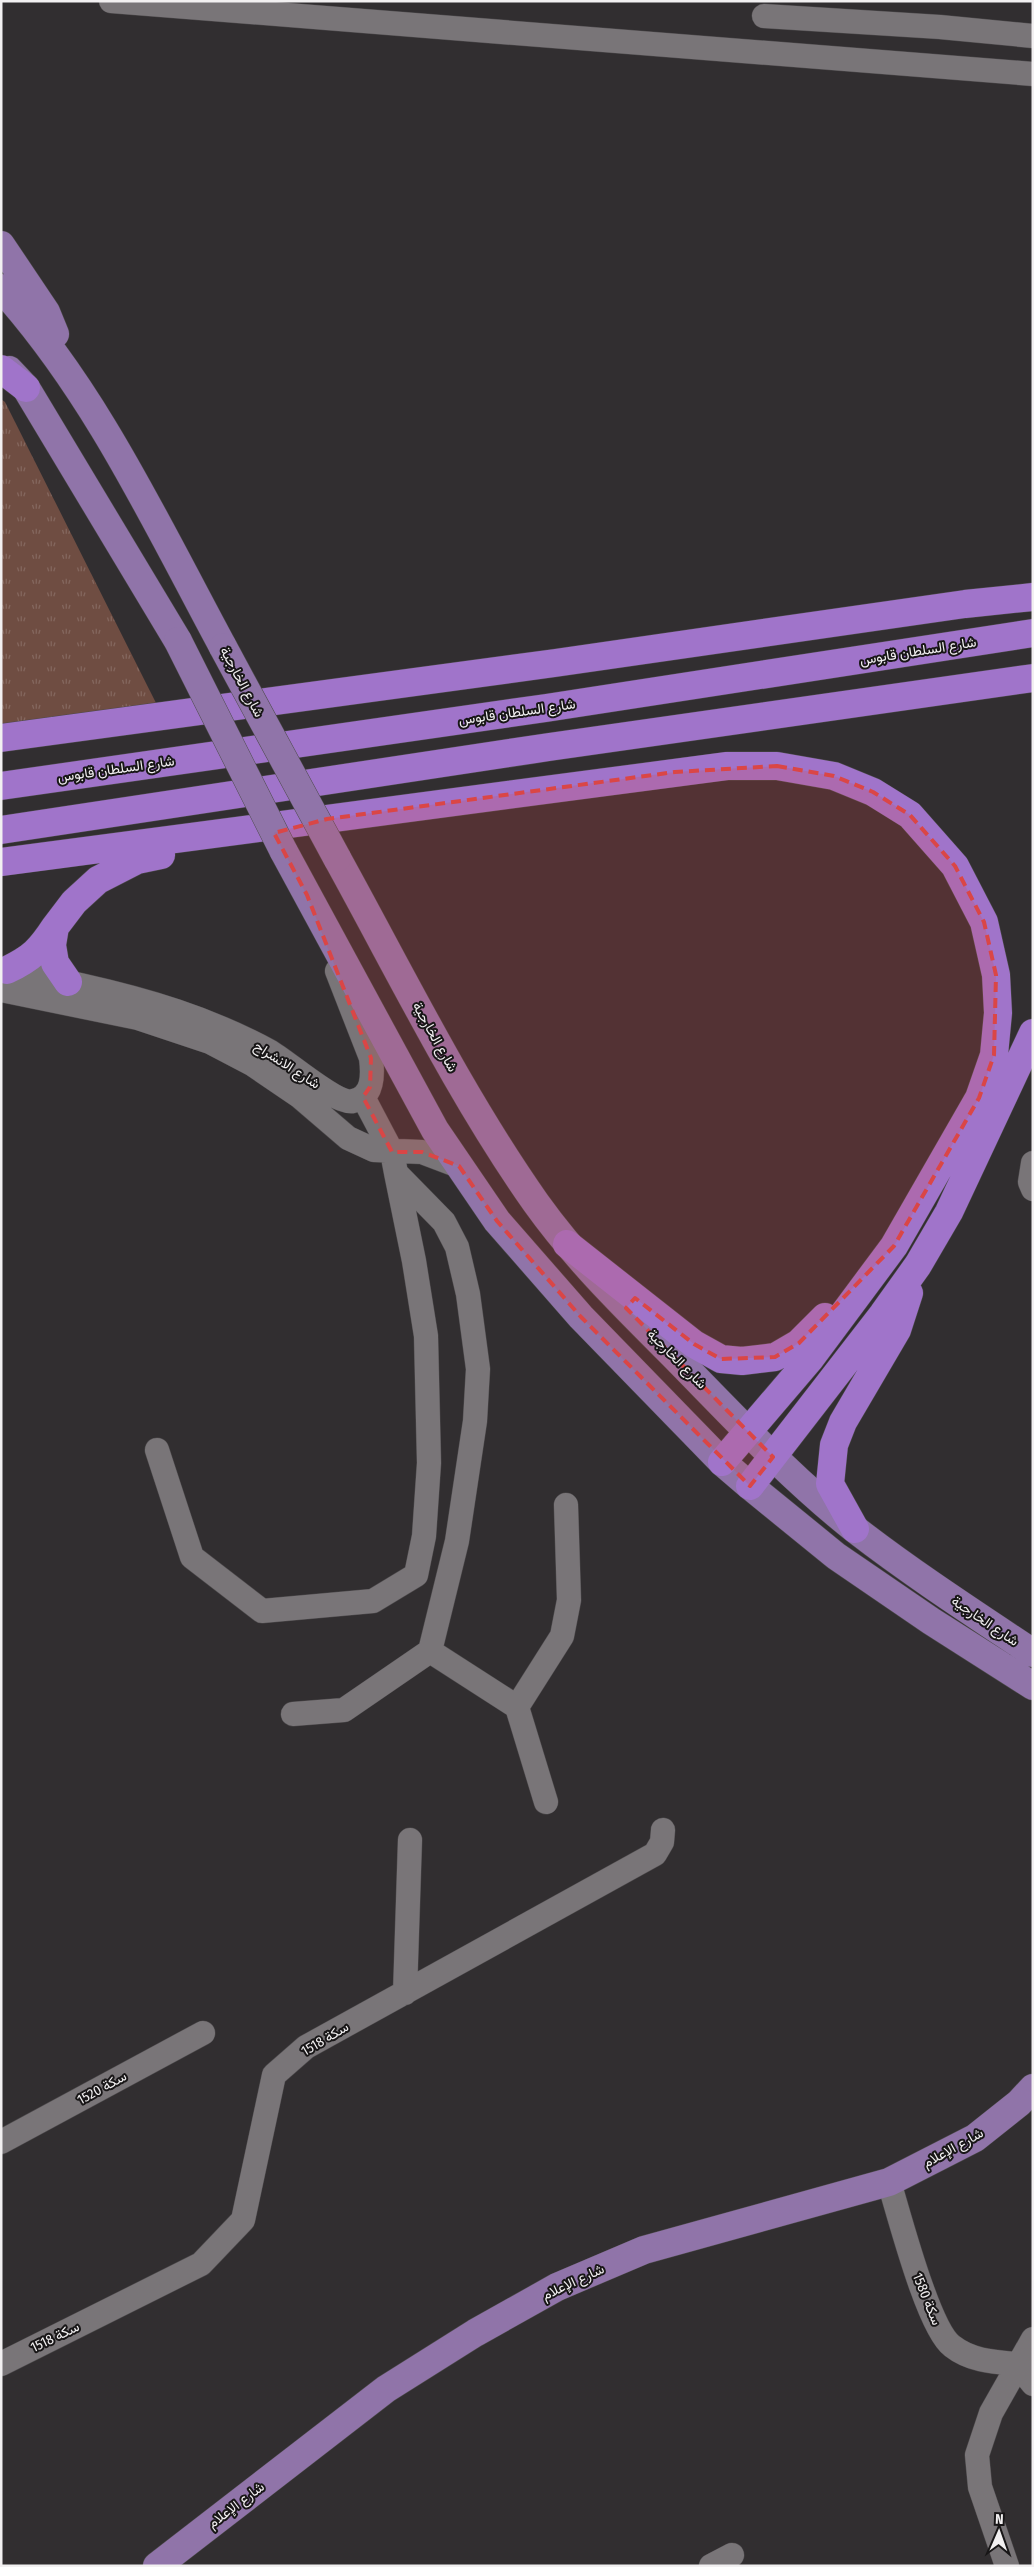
<svg xmlns="http://www.w3.org/2000/svg" width="1034" height="2567" font-family="'Fira Sans Condensed',Vazirmatn,sans-serif">
<style>
.grass{fill:url(#grass-tufts)}
.lines{fill:none;stroke-linecap:round;stroke-linejoin:round}
.minor-casing{stroke:#4d4a4c;stroke-width:25}
.major-casing{stroke:#4d4a4c;stroke-width:29}
.highway-casing{stroke:#4d4a4c;stroke-width:29}
.minor{stroke:#797578;stroke-width:24}
.major{stroke:#9074a9;stroke-width:28}
.highway{stroke:#a074ca;stroke-width:28}
.major-bridge-casing{stroke:#4d4a4c;stroke-width:29;stroke-linecap:butt}
.major-bridge{stroke:#9074a9;stroke-width:28}
.marked{fill:#da4646;fill-opacity:0.2;stroke:#da4646;stroke-width:4;stroke-dasharray:10 6;stroke-linejoin:round}
.labels{text-anchor:middle;dominant-baseline:central;stroke-width:4;stroke-linejoin:round;paint-order:stroke}
.street-label{font-size:14px;fill:#f2f0f1;stroke:#181617}
</style>
<defs>
<pattern id="grass-tufts" width="24" height="20" patternUnits="userSpaceOnUse" patternTransform="scale(1.25)"><rect width="24" height="20" fill="#6f4d42"/><path d="M3 7l-1-3M5 7V3M7 7l1-3M15 17l-1-3M17 17v-4M19 17l1-3" fill="none" stroke="#84675e"/></pattern>
</defs>
<rect width="100%" height="100%" fill="#312e30"/>
<path class="grass" d="M 1,399 L 5,402 L 156,703 L 1,724 Z"/>
<g class="lines">
<g class="minor-casing">
<path id="minor" d="M 111,1 L 1033,74
M 764,16 L 940,27 L 1033,36
M 1,969 C 27,972 54,979 80,985 C 147,1000 208,1018 269,1051 C 287,1061 336,1105 353,1101 C 374,1097 373,1074 371,1058 L 337,971
M 1,990 L 138,1018 L 210,1042 L 252,1064 L 299,1096 L 348,1138 L 374,1150 L 422,1152 L 459,1166
M 1033,1163 L 1030,1182 L 1033,1189
M 157,1450 L 192,1557 L 262,1611 L 373,1601 L 416,1575 L 424,1536 L 429,1463 L 426,1336 L 414,1261 L 396,1173
M 430,1651 L 517,1707 L 546,1802
M 517,1707 L 562,1636 L 569,1600 L 566,1505
M 293,1714 L 344,1710 L 430,1651 L 457,1541 L 475,1421 L 478,1369 L 468,1294 L 457,1247 L 444,1222 L 396,1173 L 392,1152 L 363,1097
M 405,1993 L 410,1840
M 1,2142 L 203,2033
M 889,2182 C 899,2214 928,2328 952,2346 C 971,2361 994,2362 1017,2364 L 1033,2384
M 1,2364 L 201,2264 L 243,2220 L 274,2075 L 306,2047 L 655,1854 L 662,1842 L 663,1830
M 711,2566 L 732,2555
M 1007,2566 L 980,2487 L 977,2455 L 991,2413 L 1033,2339"/>
</g>
<g class="major-casing">
<path id="major" d="M 1,245 L 46,312 L 55,334
M 1,288 C 96,393 156,523 223,647
M 9,370 L 26,388 L 178,641
M 283,850 L 435,1130 L 497,1221 L 581,1317 L 722,1462 L 750,1486 L 836,1556 L 931,1621 L 1033,1686
M 337,858 C 401,974 460,1095 536,1203 C 576,1259 625,1307 673,1355 C 732,1415 790,1478 856,1530 C 913,1574 973,1613 1033,1653
M 157,2566 L 386,2389 L 475,2333 L 557,2287 L 644,2250 L 889,2182 L 975,2138 L 1019,2103 L 1033,2088"/>
</g>
<g class="highway-casing">
<path id="highway" d="M 1,369 L 26,388
M 1,738 L 555,663 L 965,604 L 1033,597
M 1,786 L 546,708 L 1033,633
M 1,830 L 549,747 L 1033,678
M 1,862 L 727,766 L 777,766 L 834,776 L 873,792 L 910,815 L 955,866 L 984,922 L 996,975 L 998,1013 L 994,1055 L 979,1098 L 894,1246 L 810,1359 L 722,1462
M 7,970 C 32,958 40,950 55,927
M 68,982 L 55,963 L 52,945 L 55,927 L 74,902 L 98,880 L 137,860 L 161,855
M 567,1244 L 694,1344 L 721,1359 L 742,1361 L 775,1357 L 799,1343 L 825,1317
M 750,1486 L 883,1314 L 918,1265 L 949,1212 L 1033,1033
M 855,1529 L 830,1484 L 834,1445 L 843,1422 L 897,1330 L 909,1293"/>
</g>
<use href="#minor" class="minor"/>
<use href="#major" class="major"/>
<use href="#highway" class="highway"/>
<g class="major-bridge-casing">
<path id="major-bridge" d="M 178,641 L 283,850
M 223,647 L 337,858"/>
</g>
<use href="#major-bridge" class="major-bridge"/>
</g>
<path class="marked" d="M 777,766 L 834,776 L 873,792 L 910,815 L 955,866 L 984,922 L 996,975 L 994,1055 L 979,1098 L 894,1246 L 799,1343 L 775,1357 L 721,1359 L 694,1344 L 635,1298 L 626,1308 L 773,1457 L 750,1486 L 581,1317 L 497,1221 L 459,1166 L 422,1152 L 392,1152 L 363,1097 L 370,1087 L 371,1058 L 307,895 L 274,833 L 327,819 L 675,772 Z"/>
<g class="labels">
<g class="street-label">
<text transform="translate(918 651) rotate(-9)">شارع السلطان قابوس</text>
<text transform="translate(242 682) rotate(62)">شارع الخارجية</text>
<text transform="translate(517 712) rotate(-8)">شارع السلطان قابوس</text>
<text transform="translate(116 769) rotate(-8)">شارع السلطان قابوس</text>
<text transform="translate(435 1037) rotate(61)">شارع الخارجية</text>
<text transform="translate(287 1065) rotate(33)">شارع الانشراح</text>
<text transform="translate(677 1359) rotate(45)">شارع الخارجية</text>
<text transform="translate(985 1621) rotate(34)">شارع الخارجية</text>
<text transform="translate(325 2039) rotate(-31)">سكة 1518</text>
<text transform="translate(102 2088) rotate(-29)">سكة 1520</text>
<text transform="translate(953 2148) rotate(-29)">شارع الإعلام</text>
<text transform="translate(573 2282) rotate(-25)">شارع الإعلام</text>
<text transform="translate(927 2299) rotate(68)">سكة 1580</text>
<text transform="translate(55 2337) rotate(-26)">سكة 1518</text>
<text transform="translate(236 2505) rotate(-37)">شارع الإعلام</text>
</g>
</g>
<rect width="1034" height="2567" fill="none" stroke="#f2f0f1" stroke-width="5"/>
<g transform="translate(999 2532) rotate(2)" stroke="#181617" stroke-width="4" paint-order="stroke">
<path d="M0-4L9 19L0 12L-9 19Z" fill="#f2f0f1"/>
<text y="-8" font-size="14" font-weight="bold" text-anchor="middle" fill="#f2f0f1">N</text>
</g>
</svg>
